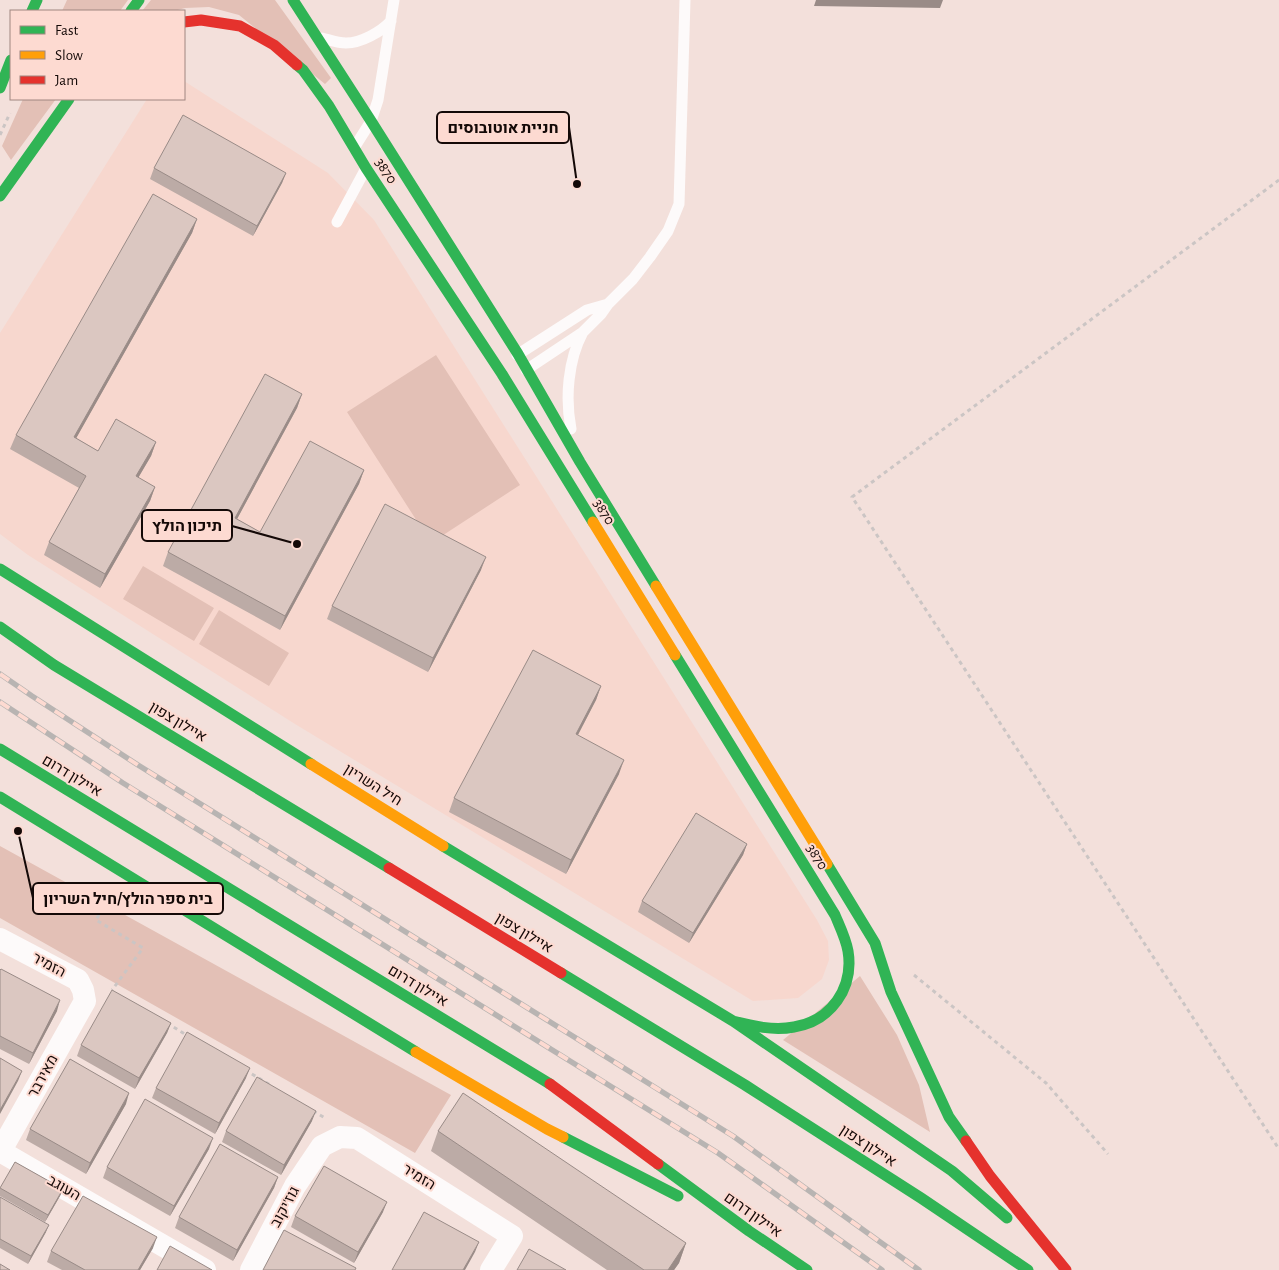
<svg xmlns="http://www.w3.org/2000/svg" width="1279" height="1270" font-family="'Alegreya Sans',Heebo,sans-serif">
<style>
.built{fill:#f7d7ce}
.green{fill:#e3c0b6}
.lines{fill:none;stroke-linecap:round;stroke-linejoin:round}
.path{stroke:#cbc5c4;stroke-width:3;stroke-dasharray:4 4;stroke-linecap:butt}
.lane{stroke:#fdfafa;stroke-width:11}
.street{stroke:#fdfafa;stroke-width:22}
.fast{stroke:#30b455;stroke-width:11}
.slow{stroke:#ff9f0a;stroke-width:11}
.jam{stroke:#e5322d;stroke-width:11}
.rail-casing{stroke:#b8b4b2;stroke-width:5.5}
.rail{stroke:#fddad1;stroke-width:4;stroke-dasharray:11;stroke-linecap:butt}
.wall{fill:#bcaba6}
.shaded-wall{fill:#998b87}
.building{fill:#dbc7c1;stroke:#998b87}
.labels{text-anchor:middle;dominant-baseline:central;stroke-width:4;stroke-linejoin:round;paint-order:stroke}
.street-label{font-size:15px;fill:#140907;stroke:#fddad1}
.leader{fill:none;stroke:#140907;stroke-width:2}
.callout-dot{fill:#140907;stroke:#fddad1;stroke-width:2}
.callout{fill:#fddad1;stroke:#140907;stroke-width:2}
.callout-label{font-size:16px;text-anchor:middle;font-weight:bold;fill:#140907}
</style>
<rect width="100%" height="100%" fill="#f3e0db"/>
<path class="built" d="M 184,81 L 328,173 L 374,220 L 817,920 L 828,941 L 829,960 L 822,979 L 798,998 L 753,1001 L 295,724 L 28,555 L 0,534 L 0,333 L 147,99 L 184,99 Z"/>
<path class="green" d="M 67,0 L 128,0 L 120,11 L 62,11 Z
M 151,0 L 275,0 L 331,78 L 325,84 L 239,15 L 209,7 L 185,8 L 174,11 L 142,11 Z
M 23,99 L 56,99 L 11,160 L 2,146 Z
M 436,355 L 520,485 L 431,543 L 347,412 Z
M 143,566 L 214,608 L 194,641 L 123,599 Z
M 219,610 L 289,653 L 269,686 L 199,644 Z
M 0,846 L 451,1095 L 415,1153 L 0,918 Z
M 860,976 L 897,1035 L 919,1085 L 930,1132 L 783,1040 Z"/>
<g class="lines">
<path class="path" d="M 0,135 L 10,113
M 1279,180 L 852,497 L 1279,1149
M 111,894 L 96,920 L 143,948 L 112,990
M 914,975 L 1046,1083 L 1108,1154
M 167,1023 L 188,1036
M 245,1070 L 272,1086
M 313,1111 L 325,1118"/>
<path class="lane" d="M 322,38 C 330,40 338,43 346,43 C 361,43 381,32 391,21
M 354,148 L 371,121 L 378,100 L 394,0
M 337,222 L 365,170
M 517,355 L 587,310 L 608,304
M 526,370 L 583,332 L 601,314 L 608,304 L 633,279 L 650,257 L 668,231 L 679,204 L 685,0
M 571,429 C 565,398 568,360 583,332"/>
<path class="street" d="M 0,939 L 78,980 L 83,990 L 85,1001 L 0,1152
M 0,1151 L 205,1270
M 251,1270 L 295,1186 L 322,1146 L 340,1137 L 357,1138 L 512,1236 L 491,1270"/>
<path class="fast" d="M 293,0 L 371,121 L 518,354 L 580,462 L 656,586
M 32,11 L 37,0
M 131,11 L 139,0
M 297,65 L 303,70 L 329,106 L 366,168 L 502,374 L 593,522
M 0,88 L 11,60
M 0,196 L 69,99
M 0,569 L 311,764
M 0,627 L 54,665 L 389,868
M 675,655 L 835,915 C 840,927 846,939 848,951 C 854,988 831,1021 794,1027 C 773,1031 753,1026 733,1021
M 0,749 L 550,1084
M 0,797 L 416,1052
M 443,846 L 733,1021
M 827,864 L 875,943 L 891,992 L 949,1117 L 966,1141
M 561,973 L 745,1085 L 921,1198 L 1028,1270
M 733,1021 L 952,1171 L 1007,1218
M 563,1137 L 678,1196
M 658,1164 L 749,1231 L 807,1270"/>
<path class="slow" d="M 593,522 L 675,655
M 656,586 L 827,864
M 311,764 L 443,846
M 416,1052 L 547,1129 L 563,1137"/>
<path class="jam" d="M 184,22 L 201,20 L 240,26 L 274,45 L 297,65
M 389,868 L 561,973
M 550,1084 L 658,1164
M 966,1141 L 990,1176 L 1066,1270"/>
<g class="rail-casing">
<path id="rail" d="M 0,674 L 32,696 L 138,765 L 733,1136 L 919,1270
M 0,702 L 123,783 L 718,1153 L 882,1270"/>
</g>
<use href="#rail" class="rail"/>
</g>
<path class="wall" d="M 154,168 L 286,173 L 282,183 L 253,236 L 150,179 Z
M 197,219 L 192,233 L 76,438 L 98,451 L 156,442 L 151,456 L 138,478 L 155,487 L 150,501 L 100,588 L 44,555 L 49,542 L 79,488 L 10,449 L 16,435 Z
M 302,394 L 297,408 L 237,519 L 260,532 L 364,470 L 359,484 L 280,630 L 163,566 L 168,552 Z
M 481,570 L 428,672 L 327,619 L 332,606 Z
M 601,686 L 596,700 L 578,735 L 619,774 L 566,874 L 449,812 L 454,798 Z
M 747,844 L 743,855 L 689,943 L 638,912 L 642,901 Z
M 0,970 L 57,1011 L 29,1064 L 0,1049 Z
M 171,1023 L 167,1033 L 135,1089 L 77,1056 L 81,1045 Z
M 246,1078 L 215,1134 L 152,1098 L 156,1088 Z
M 126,1104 L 86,1174 L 26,1140 L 30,1129 Z
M 312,1121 L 281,1175 L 222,1142 L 226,1131 Z
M 438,1131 L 686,1243 L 679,1263 L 674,1270 L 607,1270 L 431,1151 Z
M 209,1149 L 170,1216 L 103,1178 L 107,1167 Z
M 15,1162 L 63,1189 L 60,1196 L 45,1222 L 0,1196 L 0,1189 Z
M 278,1177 L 274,1188 L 233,1261 L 175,1228 L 179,1217 Z
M 0,1197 L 46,1232 L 28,1264 L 0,1248 Z
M 383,1212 L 354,1263 L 291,1227 L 295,1216 Z
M 153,1248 L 140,1270 L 62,1270 L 47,1262 L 51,1251 Z"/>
<path class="shaded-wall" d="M 816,0 L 943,0 L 940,8 L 814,6 Z
M 286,173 L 282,183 L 253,236 L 257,226 Z
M 197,219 L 192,233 L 69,451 L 74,437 Z
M 302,394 L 297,408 L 230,532 L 235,518 Z
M 156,442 L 151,456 L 131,490 L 136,476 Z
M 364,470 L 359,484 L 280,630 L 285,616 Z
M 155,487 L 150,501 L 100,588 L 105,574 Z
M 486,557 L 481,570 L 428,672 L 433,658 Z
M 601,686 L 596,700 L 571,748 L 576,734 Z
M 624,760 L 619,774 L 566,874 L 571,860 Z
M 747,844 L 743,855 L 689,943 L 693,933 Z
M 60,1000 L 57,1011 L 29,1064 L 33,1053 Z
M 171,1023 L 167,1033 L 135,1089 L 139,1078 Z
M 250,1068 L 246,1078 L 215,1134 L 219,1123 Z
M 22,1071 L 18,1081 L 0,1114 L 0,1110 Z
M 129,1093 L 126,1104 L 86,1174 L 90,1163 Z
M 316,1111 L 312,1121 L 281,1175 L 284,1165 Z
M 213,1138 L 209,1149 L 170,1216 L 174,1206 Z
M 278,1177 L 274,1188 L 233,1261 L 237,1250 Z
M 63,1189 L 60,1196 L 45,1222 L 48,1215 Z
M 387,1202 L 383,1212 L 354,1263 L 358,1252 Z
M 49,1225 L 46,1232 L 28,1264 L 31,1256 Z
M 157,1237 L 153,1248 L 140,1270 L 138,1270 Z
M 479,1242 L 475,1252 L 465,1270 L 463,1270 Z
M 686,1243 L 679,1263 L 674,1270 L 668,1270 Z"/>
<path class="building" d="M 183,115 L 286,173 L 257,226 L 154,168 Z
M 153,194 L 197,219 L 74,437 L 98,451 L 116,419 L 156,442 L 136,476 L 155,487 L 105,574 L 49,542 L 86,476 L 16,435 Z
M 265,374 L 302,394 L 235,518 L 260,532 L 310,441 L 364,470 L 285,616 L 168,552 Z
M 385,504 L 486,557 L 433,658 L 332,606 Z
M 533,650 L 601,686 L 576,734 L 624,760 L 571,860 L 454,798 Z
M 696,813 L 747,844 L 693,933 L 642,901 Z
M 1,969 L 60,1000 L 33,1053 L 0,1036 L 0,970 Z
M 112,990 L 171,1023 L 139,1078 L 81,1045 Z
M 187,1032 L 250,1068 L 219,1123 L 156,1088 Z
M 0,1058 L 22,1071 L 0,1110 Z
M 70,1059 L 129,1093 L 90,1163 L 30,1129 Z
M 257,1077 L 316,1111 L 284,1165 L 226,1131 Z
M 463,1093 L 686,1243 L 668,1270 L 644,1270 L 438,1131 Z
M 145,1099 L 213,1138 L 174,1206 L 107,1167 Z
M 220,1144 L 278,1177 L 237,1250 L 179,1217 Z
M 15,1162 L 63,1189 L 48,1215 L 0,1188 Z
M 324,1166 L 387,1202 L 358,1252 L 295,1216 Z
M 83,1196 L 157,1237 L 138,1270 L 85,1270 L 51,1251 Z
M 0,1197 L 49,1225 L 31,1256 L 0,1239 Z
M 424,1212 L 479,1242 L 463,1270 L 392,1270 Z
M 284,1230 L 356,1268 L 355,1270 L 263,1270 Z
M 170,1246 L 212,1270 L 157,1270 Z
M 529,1249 L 566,1270 L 517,1270 Z
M 0,1264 L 10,1270 L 0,1270 Z"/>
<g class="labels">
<g class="street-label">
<text transform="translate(386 171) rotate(57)">3870</text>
<text transform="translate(604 512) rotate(58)">3870</text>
<text transform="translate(178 722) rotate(31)">איילון צפון</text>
<text transform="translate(72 776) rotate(31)">איילון דרום</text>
<text transform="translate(373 785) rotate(32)">חיל השריון</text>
<text transform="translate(817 857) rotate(58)">3870</text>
<text transform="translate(524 933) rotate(31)">איילון צפון</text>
<text transform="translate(49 965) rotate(28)">הזמיר</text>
<text transform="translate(418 986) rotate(31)">איילון דרום</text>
<text transform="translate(43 1076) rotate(-61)">מאירבר</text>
<text transform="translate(868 1146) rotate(33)">איילון צפון</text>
<text transform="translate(419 1177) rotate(32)">הזמיר</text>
<text transform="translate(64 1188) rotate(30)">העוגב</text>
<text transform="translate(285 1207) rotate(-61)">גוז'יקוב</text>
<text transform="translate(753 1215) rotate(35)">איילון דרום</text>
</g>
</g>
<path class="leader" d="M577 184L569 127M297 544L232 526M18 831L33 898"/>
<g class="callout-dot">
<circle cx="577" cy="184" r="5"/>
<circle cx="297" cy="544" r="5"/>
<circle cx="18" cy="831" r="5"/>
</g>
<g class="callout">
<rect x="437" y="112" width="132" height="31" rx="5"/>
<rect x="142" y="510" width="90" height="31" rx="5"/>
<rect x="33" y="883" width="190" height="31" rx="5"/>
</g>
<g class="callout-label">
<text x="503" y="133">חניית אוטובוסים</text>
<text x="187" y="531">תיכון הולץ</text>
<text x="128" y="904">בית ספר הולץ/חיל השריון</text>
</g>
<rect x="10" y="10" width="175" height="90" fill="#fddad1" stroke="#a08680"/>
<rect x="20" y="26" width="25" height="8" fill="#30b455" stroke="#a08680"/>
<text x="55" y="35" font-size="15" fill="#140907">Fast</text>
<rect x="20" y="51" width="25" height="8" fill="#ff9f0a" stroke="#a08680"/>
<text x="55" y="60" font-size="15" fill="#140907">Slow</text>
<rect x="20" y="76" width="25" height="8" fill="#e5322d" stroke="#a08680"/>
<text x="55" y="85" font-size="15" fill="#140907">Jam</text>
</svg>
